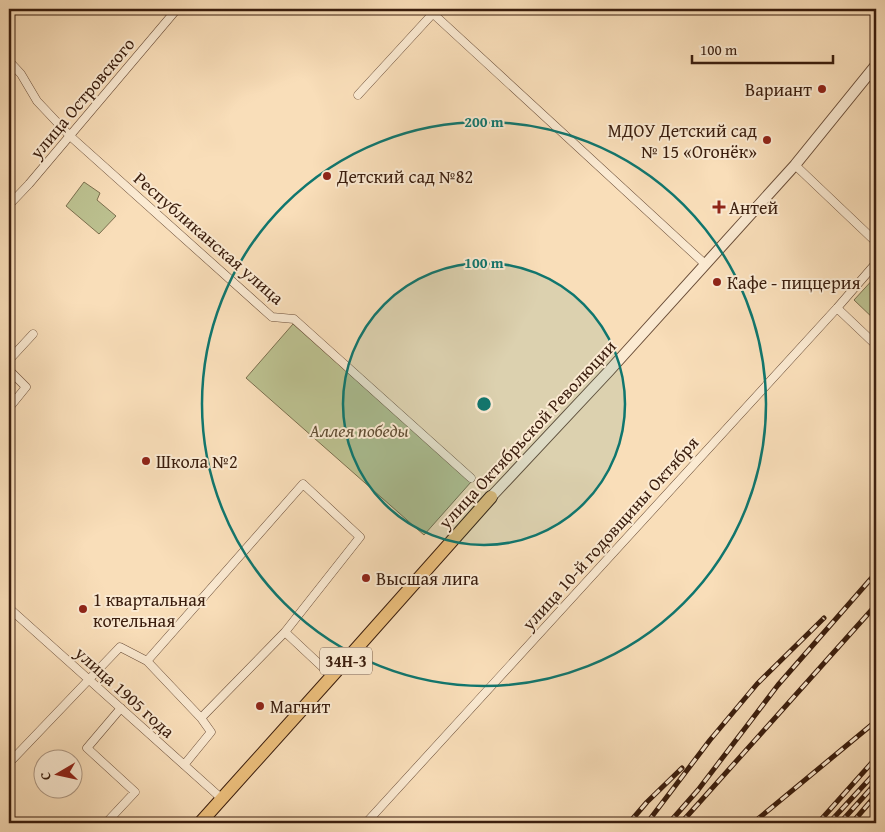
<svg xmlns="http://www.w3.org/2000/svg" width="885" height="832" font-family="'Gentium Book Plus',serif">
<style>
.green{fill:#bcc190;stroke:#7b6f4e}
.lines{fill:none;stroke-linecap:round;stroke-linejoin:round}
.minor-casing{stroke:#6a4d38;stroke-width:9}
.tertiary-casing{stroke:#6a4d38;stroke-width:12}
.primary-casing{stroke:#3a1d0d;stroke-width:14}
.minor{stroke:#fbead2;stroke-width:8}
.tertiary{stroke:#fbead2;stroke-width:10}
.primary{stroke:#ecbf7c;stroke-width:12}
.rail-casing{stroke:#3a1d0d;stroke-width:5}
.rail{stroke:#fbead2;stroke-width:3;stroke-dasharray:9;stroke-linecap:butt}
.ring{fill:none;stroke:#0f766e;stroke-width:2.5}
.poi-dot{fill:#8f2418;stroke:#fbead2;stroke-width:2}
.labels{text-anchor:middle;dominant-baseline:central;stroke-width:4;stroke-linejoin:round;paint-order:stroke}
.shield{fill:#fbead2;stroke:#745a48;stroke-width:1}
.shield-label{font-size:16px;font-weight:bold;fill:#3a1d0d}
.poi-label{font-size:18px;fill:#3a1d0d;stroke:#fbead2;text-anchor:start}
.street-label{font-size:18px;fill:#3a1d0d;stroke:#fbead2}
.park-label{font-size:18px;font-style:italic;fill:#614e34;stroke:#fbead2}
.centre{fill:#0f766e;stroke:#fbead2;stroke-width:2.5}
.ring-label{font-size:15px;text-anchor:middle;font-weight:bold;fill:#0f766e;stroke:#fbead2;stroke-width:4;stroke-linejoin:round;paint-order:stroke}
</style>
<rect width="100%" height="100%" fill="#f9deb9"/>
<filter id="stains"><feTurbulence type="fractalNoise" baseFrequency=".004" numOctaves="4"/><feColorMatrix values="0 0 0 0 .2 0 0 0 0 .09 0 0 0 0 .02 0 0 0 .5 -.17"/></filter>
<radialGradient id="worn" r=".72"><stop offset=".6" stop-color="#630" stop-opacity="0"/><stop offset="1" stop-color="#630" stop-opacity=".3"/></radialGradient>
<path class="green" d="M 84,182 L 100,193 L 97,200 L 116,216 L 99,234 L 66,206 Z
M 876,276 L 876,321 L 854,300 Z
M 293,324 L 471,482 L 424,535 L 246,378 Z"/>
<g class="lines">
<g class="minor-casing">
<path id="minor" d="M 428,9 L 705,264
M 9,61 L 21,74 L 37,101 L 70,136 L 272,317 L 294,319 L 471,478
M 358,95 L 437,9
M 795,165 L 876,242
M 9,205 L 29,184 L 177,9
M 837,308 L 876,345
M 9,360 L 33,334
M 9,370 L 26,387 L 9,408
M 9,608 L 221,798
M 147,661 L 201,718
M 9,763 L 120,647 L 147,661 L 303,484 L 360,537 L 285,632 L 332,676
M 184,765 L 211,732 L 201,718 L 286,631
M 106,823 L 135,792 L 87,748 L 121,708
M 366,823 L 837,308 L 876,263"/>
</g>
<g class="tertiary-casing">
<path id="tertiary" d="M 491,497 L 609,371 L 795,165 L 876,65"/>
</g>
<g class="primary-casing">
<path id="primary" d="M 200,823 L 332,676 L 491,497"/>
</g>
<use href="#minor" class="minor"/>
<use href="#tertiary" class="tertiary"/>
<use href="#primary" class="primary"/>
<g class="rail-casing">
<path id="rail" d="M 629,823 L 647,802 L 682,768
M 647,823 L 710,740 L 757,684 L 824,618
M 669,823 L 698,790 L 778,685 L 876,573
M 681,823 L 876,605
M 753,823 L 875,722
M 818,823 L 876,758
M 829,823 L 876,772
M 840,823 L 876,783
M 852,823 L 876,795"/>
</g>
<use href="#rail" class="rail"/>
</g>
<circle cx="484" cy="404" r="141" fill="#0f766e" fill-opacity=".12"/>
<g class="ring">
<circle cx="484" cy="404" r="141"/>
<circle cx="484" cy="404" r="282"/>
</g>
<g class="poi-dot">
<circle cx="822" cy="89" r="5"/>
<circle cx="767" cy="140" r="5"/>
<circle cx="327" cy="176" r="5"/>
<path d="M716.5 199.5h5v5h5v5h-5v5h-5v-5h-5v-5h5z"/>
<circle cx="717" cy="282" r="5"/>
<circle cx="146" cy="461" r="5"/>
<circle cx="366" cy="578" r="5"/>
<circle cx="83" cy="609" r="5"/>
<circle cx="260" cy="706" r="5"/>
</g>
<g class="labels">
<rect class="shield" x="320" y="647.5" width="52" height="27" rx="4"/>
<g class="shield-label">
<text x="346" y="661">34Н-3</text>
</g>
<g class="poi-label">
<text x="812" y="89" text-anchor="end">Вариант</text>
<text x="757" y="130" text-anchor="end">МДОУ Детский сад<tspan x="757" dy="21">№ 15 «Огонёк»</tspan></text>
<text x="337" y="176">Детский сад №82</text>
<text x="729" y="207">Антей</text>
<text x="727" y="282">Кафе - пиццерия</text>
<text x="156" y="461">Школа №2</text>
<text x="376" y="578">Высшая лига</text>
<text x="93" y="599">1 квартальная<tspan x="93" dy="21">котельная</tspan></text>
<text x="270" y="706">Магнит</text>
</g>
<g class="street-label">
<text transform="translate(82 98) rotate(-50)">улица Островского</text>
<text transform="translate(209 238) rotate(41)">Республиканская улица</text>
<text transform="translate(527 434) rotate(-47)">улица Октябрьской Революции</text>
<text transform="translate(610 533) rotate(-48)">улица 10-й годовщины Октября</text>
<text transform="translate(125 692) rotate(42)">улица 1905 года</text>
</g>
<g class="park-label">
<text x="359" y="430">Аллея победы</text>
</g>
</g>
<circle cx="484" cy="404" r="8" class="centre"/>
<g class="ring-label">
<text x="484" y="127">200 m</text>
<text x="484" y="268">100 m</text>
</g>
<rect width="885" height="832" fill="none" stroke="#f9deb9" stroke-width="30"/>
<rect x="10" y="10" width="865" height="812" fill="none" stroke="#3a1d0d" stroke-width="2.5"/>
<rect x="15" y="15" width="855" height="802" fill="none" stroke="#3a1d0d"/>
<g transform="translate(58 774) rotate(261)"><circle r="24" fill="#fbead2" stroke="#ae9883"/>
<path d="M0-4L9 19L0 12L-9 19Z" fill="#8f2418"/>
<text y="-8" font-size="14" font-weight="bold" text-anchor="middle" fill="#3a1d0d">С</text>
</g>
<path d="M692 55v8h141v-8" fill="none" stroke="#3a1d0d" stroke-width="2.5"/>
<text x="700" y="55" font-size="15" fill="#3a1d0d" stroke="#fbead2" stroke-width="4" paint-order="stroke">100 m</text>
<rect width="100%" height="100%" filter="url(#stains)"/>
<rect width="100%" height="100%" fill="url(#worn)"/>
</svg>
